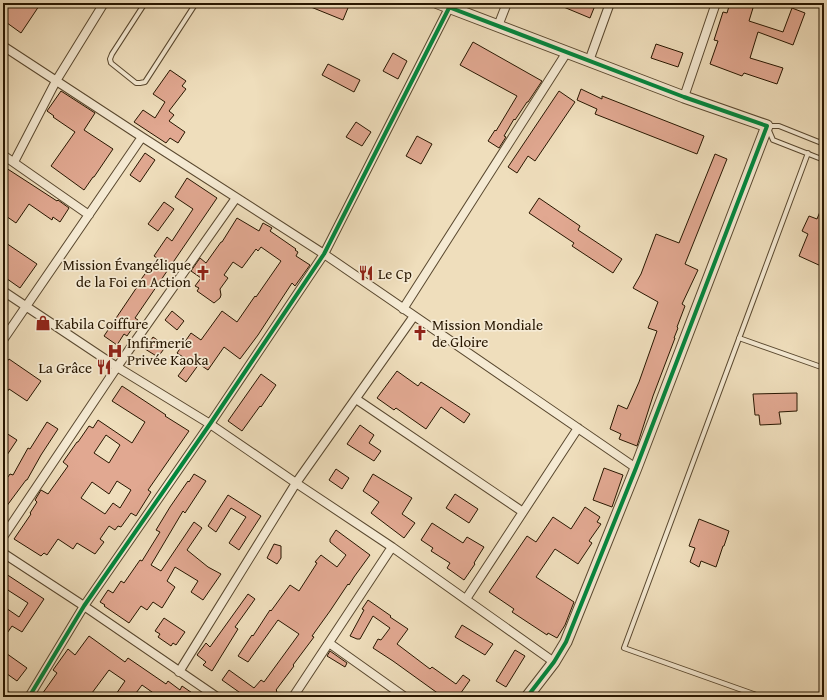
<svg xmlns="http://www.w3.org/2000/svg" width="827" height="700" font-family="'Gentium Book Plus',serif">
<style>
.building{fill:#e1a891;stroke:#271600;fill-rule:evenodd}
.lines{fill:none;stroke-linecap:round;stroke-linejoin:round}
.service-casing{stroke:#59482f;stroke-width:6}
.minor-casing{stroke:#59482f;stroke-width:10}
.tertiary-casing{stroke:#59482f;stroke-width:13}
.service{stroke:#f5ead3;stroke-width:4}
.minor{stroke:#f5ead3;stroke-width:8}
.tertiary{stroke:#f5ead3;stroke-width:11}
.cycleway-casing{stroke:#f5ead3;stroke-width:6}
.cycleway{stroke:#00873e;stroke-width:4}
.labels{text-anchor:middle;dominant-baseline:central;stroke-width:3.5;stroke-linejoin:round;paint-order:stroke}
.poi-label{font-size:15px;fill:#271600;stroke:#f5ead3;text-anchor:start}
</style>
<rect width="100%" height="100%" fill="#efdebc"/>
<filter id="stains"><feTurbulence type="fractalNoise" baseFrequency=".005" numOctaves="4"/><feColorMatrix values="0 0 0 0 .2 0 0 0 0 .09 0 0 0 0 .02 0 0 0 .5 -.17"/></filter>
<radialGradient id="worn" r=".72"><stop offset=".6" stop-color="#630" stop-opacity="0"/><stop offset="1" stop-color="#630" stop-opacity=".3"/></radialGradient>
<path class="building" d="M 3,3 L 35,3 L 39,6 L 21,33 L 3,20 Z
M 301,3 L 350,3 L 343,20 Z
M 554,3 L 596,3 L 590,18 Z
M 730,3 L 740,3 L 753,8 L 749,21 L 783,32 L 792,8 L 805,13 L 793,45 L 758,32 L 750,58 L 783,68 L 777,84 L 744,73 L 742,76 L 710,64 L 718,41 L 714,40 L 723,12 L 727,13 Z
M 473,42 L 542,81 L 528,102 L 527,102 L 515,120 L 514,119 L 504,136 L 506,137 L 499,148 L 488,141 L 495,130 L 496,131 L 517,96 L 460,65 Z
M 656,44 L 683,53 L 678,67 L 651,58 Z
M 393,53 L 407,61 L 398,79 L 383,71 Z
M 328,64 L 360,80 L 354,92 L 322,75 Z
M 170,70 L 186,81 L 182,86 L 186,89 L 169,111 L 174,115 L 169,121 L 185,132 L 178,143 L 170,138 L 166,143 L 134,122 L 143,110 L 155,118 L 165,102 L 153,94 Z
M 581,89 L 602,99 L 602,96 L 704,136 L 697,154 L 595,114 L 597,109 L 577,100 Z
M 61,91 L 95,113 L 84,130 L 113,149 L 94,177 L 93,177 L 84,190 L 51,166 L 75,132 L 53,117 L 54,116 L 47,111 Z
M 559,91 L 575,102 L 535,161 L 528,156 L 517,173 L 508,167 Z
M 356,122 L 371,132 L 362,146 L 346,137 Z
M 417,136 L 432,144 L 421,164 L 406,156 Z
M 145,153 L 155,160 L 140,182 L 130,175 Z
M 715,154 L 727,159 L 685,264 L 698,270 L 682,304 L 685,306 L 677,327 L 678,328 L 674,338 L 675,338 L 653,396 L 637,446 L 619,439 L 621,434 L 610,429 L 618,405 L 627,409 L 639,382 L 657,331 L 648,328 L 658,302 L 633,288 L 641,274 L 656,234 L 679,243 Z
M 3,166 L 57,201 L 58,200 L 69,208 L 60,222 L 53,217 L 52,220 L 29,204 L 16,223 L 3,214 Z
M 187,178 L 217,198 L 135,318 L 138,320 L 127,336 L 124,334 L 117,345 L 104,336 L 137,287 L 136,286 L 157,258 L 154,256 L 167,237 L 172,241 L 193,209 L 175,197 Z
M 539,198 L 580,226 L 578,230 L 622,259 L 613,273 L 572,246 L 574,243 L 529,213 Z
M 164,202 L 174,209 L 158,231 L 148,224 Z
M 824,202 L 824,260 L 821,266 L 799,256 L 808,234 L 802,231 L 809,216 L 817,219 Z
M 237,218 L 259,231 L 263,223 L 272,228 L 270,231 L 296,249 L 295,250 L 298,252 L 296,256 L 310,265 L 295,286 L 292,283 L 258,335 L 240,359 L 224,347 L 208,370 L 199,364 L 186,382 L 178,376 L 189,361 L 177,353 L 191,333 L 201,340 L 222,311 L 237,322 L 255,296 L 256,297 L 281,261 L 261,247 L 258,251 L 256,249 L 242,268 L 233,262 L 224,275 L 228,278 L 220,289 L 221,295 L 220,298 L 214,303 L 197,291 L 199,288 L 195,286 L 201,278 L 191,271 L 200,258 L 206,263 L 221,242 L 222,242 Z
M 3,241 L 37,264 L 20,288 L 3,276 Z
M 172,311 L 184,321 L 177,330 L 165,320 Z
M 153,337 L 166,346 L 158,357 L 145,349 Z
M 9,359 L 41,381 L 27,401 L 9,389 L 3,399 L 3,367 Z
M 397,371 L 418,386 L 421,382 L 470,414 L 464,423 L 441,407 L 426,429 L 396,408 L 394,410 L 377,398 Z
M 261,374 L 276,385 L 261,407 L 260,406 L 242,431 L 228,421 Z
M 122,386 L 166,415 L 165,416 L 189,431 L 148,490 L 151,492 L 136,516 L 131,513 L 121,527 L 118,526 L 115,530 L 109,526 L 100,539 L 104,542 L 95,554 L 77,543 L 73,549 L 58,539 L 47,555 L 44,553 L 41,556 L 14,539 L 31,514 L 30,513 L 37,502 L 35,500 L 41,490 L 48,494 L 68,466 L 63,462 L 77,442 L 78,442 L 89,426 L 93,428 L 98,420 L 132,443 L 145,422 L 112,401 ZM 106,435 L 120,445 L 109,463 L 94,453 ZM 117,481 L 131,490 L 120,508 L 113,503 L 105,514 L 81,498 L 92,482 L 109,494 Z
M 797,393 L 797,411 L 779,412 L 781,424 L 760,425 L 759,415 L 755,415 L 753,394 Z
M 47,422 L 58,429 L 41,455 L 27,480 L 26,480 L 3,511 L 3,484 L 10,474 L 13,475 L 28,448 L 30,449 Z
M 360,425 L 374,435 L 369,443 L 381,451 L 374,461 L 347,444 Z
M 3,431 L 17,440 L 3,461 Z
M 604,468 L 623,475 L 612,507 L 593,500 Z
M 336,469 L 349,478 L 342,489 L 329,480 Z
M 194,474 L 206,481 L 185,513 L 183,511 L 151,565 L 161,571 L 194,522 L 202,528 L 187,550 L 208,567 L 221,574 L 203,600 L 191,592 L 198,581 L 175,567 L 167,581 L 175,587 L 162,608 L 153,602 L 147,610 L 141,606 L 129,623 L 104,606 L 105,605 L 100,602 L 108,590 L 113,593 L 121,581 L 124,583 L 140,560 L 142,561 L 160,532 L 156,530 L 170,507 L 188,481 L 189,482 Z
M 373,474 L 412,498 L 402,514 L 415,523 L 404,538 L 371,513 L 379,502 L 363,491 Z
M 455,494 L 478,509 L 469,523 L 446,508 Z
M 228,495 L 261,516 L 239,550 L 229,543 L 246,517 L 231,508 L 216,532 L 208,526 Z
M 585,507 L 600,517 L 597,522 L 601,524 L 589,541 L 592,543 L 578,564 L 555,549 L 536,577 L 574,602 L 565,625 L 557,638 L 548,633 L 547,635 L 512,612 L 514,609 L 489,592 L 527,536 L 536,542 L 553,517 L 571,529 Z
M 699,519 L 729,531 L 724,546 L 723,546 L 716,567 L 701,561 L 699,567 L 690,562 L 695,548 L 689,546 Z
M 432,523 L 463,543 L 467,537 L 484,547 L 474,563 L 475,564 L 464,580 L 447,568 L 450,563 L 431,551 L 433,548 L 421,540 Z
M 336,530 L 370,555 L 354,577 L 349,585 L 348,584 L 330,611 L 312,636 L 314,637 L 293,665 L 294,666 L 276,690 L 277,691 L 273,697 L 246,697 L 222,680 L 229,670 L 254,688 L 261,680 L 264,682 L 299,634 L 278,620 L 248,662 L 238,656 L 252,635 L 253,636 L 270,610 L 271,611 L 290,585 L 299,591 L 317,563 L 315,562 L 321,555 L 337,567 L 346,555 L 330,542 L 330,539 Z
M 274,544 L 281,546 L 281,558 L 277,564 L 267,558 Z
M 3,572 L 44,599 L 22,632 L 12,626 L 3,639 L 3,606 L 19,617 L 28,603 L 3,587 Z
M 248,594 L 255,599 L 235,627 L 238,629 L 212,671 L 203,665 L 206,662 L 197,655 L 206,643 L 210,647 Z
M 368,600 L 391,616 L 390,617 L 408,629 L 397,644 L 430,669 L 432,667 L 456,684 L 463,675 L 470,680 L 458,697 L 443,697 L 393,661 L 373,648 L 378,639 L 381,640 L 390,628 L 373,616 L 360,639 L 357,639 L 350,636 L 364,610 L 362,609 Z
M 164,618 L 185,632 L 176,645 L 173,643 L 171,646 L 158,637 L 160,634 L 155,631 Z
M 462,625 L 493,644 L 485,655 L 455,637 Z
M 89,636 L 125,662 L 128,658 L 166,684 L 168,681 L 180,690 L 182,686 L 198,697 L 159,697 L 142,685 L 133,697 L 114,697 L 125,681 L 109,670 L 89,697 L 40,697 L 57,673 L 53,670 L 68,649 L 75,655 Z
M 515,650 L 525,656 L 506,687 L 496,681 Z
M 3,651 L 27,668 L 17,681 L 3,671 Z
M 330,651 L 347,663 L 345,667 L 327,656 Z"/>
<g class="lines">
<g class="service-casing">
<path id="service" d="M 145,3 L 112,54 L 110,59 L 111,63 L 136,83 L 140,83 L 145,82 L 196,3
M 824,144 L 779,126 L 767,126 L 773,140 L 824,160
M 739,338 L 824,368
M 762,697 L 624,648 L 808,153"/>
</g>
<g class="minor-casing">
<path id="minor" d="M 821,3 L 822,3
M 498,26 L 507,3
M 3,46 L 142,137 L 324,254 L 636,468
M 589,61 L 610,3
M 684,97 L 716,3
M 3,155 L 89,215
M 14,162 L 56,81 L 104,3
M 3,291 L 117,367 L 210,424 L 296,483 L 392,547 L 554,662
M 403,309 L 567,52
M 3,340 L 142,137
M 356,399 L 523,512
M 3,537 L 117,367 L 236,198
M 3,553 L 84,606 L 217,697
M 466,599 L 578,428
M 329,643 L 405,697
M 179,672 L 296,483 L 414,316
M 3,693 L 8,697
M 29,697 L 84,606 L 210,424 L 324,254 L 449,8
M 293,697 L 392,547"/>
</g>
<g class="tertiary-casing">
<path id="tertiary" d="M 438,3 L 684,97 L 767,126 L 636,468 L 566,642 L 554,662 L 527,697"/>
</g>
<use href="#service" class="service"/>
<use href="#minor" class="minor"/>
<use href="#tertiary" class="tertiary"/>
<g class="cycleway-casing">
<path id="cycleway" d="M 438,3 L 684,97 L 767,126 L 636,468 L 566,642 L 554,662 L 527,697
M 29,697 L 84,606 L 210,424 L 324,254 L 449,8"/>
</g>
<use href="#cycleway" class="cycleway"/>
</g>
<defs>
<g id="church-bare" transform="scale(1.2)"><path d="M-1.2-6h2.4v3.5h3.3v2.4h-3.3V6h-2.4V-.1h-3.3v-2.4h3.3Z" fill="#8f2418" stroke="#f5ead3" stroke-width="2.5" paint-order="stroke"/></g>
<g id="restaurant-bare" transform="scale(1.2)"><path d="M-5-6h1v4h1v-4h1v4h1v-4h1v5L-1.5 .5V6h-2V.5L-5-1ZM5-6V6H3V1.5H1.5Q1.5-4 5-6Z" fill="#8f2418" stroke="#f5ead3" stroke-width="2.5" paint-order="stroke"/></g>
<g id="shop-bare" transform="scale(1.2)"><path d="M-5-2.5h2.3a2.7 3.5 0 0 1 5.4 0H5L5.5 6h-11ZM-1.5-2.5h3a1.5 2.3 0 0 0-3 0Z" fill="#8f2418" stroke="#f5ead3" stroke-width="2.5" paint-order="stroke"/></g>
<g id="hospital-bare" transform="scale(1.2)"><path d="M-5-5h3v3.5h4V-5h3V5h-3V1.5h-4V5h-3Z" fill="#8f2418" stroke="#f5ead3" stroke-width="2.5" paint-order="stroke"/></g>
</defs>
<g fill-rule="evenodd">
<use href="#church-bare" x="203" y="273"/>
<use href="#restaurant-bare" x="366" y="273"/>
<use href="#shop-bare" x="43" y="323"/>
<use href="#church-bare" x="420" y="333"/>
<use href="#hospital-bare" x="115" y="351"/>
<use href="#restaurant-bare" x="104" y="367"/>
</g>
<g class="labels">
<g class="poi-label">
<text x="191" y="264" text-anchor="end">Mission Évangélique<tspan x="191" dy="17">de la Foi en Action</tspan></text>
<text x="378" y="273">Le Cp</text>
<text x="55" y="323">Kabila Coiffure</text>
<text x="432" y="324">Mission Mondiale<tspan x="432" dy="17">de Gloire</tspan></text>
<text x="127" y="342">Infirmerie<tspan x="127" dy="17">Privée Kaoka</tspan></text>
<text x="92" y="367" text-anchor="end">La Grâce</text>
</g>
</g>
<rect width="827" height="700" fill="none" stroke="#efdebc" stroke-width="16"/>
<rect x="4" y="4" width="819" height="692" fill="none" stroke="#271600" stroke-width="2"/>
<rect x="8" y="8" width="811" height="684" fill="none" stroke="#271600"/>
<rect width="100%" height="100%" filter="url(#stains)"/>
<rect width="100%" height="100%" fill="url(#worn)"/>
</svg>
